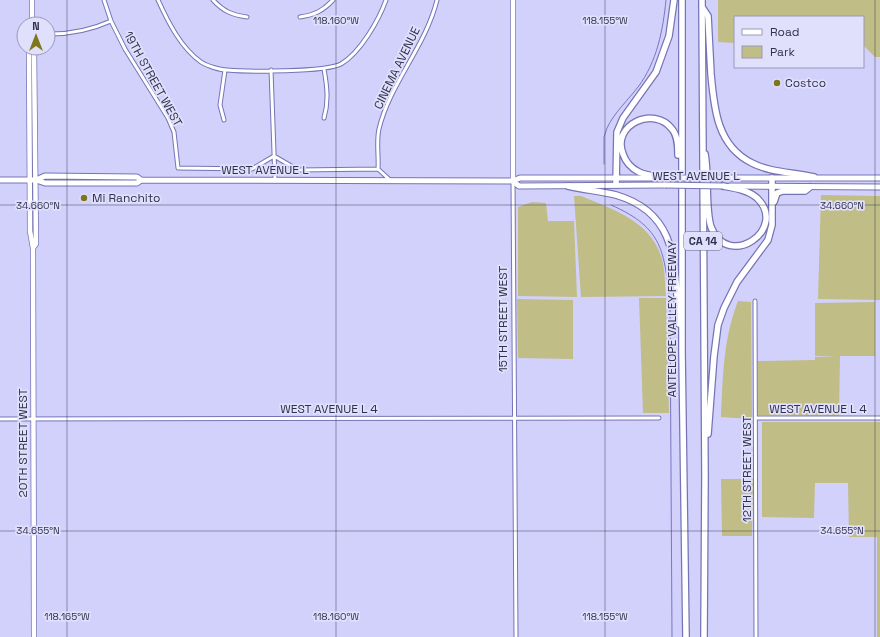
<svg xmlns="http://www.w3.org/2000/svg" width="880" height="637" font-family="'Space Grotesk',sans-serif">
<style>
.green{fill:#c0bd86}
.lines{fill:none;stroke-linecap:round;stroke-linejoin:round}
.stream{stroke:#7a76c0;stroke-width:1}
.street-casing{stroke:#7774b5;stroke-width:5}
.secondary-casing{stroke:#7774b5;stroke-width:6}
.primary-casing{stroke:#7774b5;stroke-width:7}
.highway-casing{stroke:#7774b5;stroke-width:8}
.street{stroke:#fff;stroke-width:3}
.secondary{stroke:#fff;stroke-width:4.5}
.primary{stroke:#fff;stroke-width:5}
.highway{stroke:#fff;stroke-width:5.5}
.primary-bridge-casing{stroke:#7774b5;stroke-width:7;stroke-linecap:butt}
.primary-bridge{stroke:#fff;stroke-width:5}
.ticks{fill:none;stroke:#32314d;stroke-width:1;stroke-opacity:0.45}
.poi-dot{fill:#7d761a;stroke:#e0e0fd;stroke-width:1.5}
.labels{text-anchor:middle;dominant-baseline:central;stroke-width:3.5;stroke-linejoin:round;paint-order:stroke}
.shield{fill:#e0e0fd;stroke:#666682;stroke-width:1}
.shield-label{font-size:11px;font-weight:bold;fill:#32314d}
.street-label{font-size:12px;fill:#32314d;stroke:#e0e0fd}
.poi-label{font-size:12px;fill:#32314d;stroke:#e0e0fd;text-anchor:start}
.ticks-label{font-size:10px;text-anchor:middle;fill:#32314d;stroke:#e0e0fd;stroke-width:3.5;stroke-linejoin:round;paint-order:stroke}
</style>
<rect width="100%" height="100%" fill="#d1d1fc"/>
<path class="green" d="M 718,0 L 880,0 L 880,57 L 875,57 L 863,45 L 863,17 L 735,17 L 735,43 L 718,42 Z
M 821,195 L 880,196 L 880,300 L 818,299 Z
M 574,196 L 581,196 C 614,210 651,221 662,259 C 665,271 665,284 666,296 L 581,297 Z
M 532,202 L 546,203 L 548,221 L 574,221 L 577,297 L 518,296 L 518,207 Z
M 639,298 L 666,298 L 669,413 L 643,413 Z
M 517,299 L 573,300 L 573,359 L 518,358 Z
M 738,301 L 751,302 L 752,419 L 721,417 C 723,376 723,340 738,301 Z
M 875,302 L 875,356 L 840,356 L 839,416 L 758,415 L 758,361 L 815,360 L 815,357 L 838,356 L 815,356 L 815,303 Z
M 762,422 L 880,422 L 880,637 L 877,637 L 877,537 L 849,537 L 848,483 L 815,483 L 814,518 L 762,517 Z
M 721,479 L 753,479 L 752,536 L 722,536 Z"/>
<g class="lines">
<path class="stream" d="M 604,164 L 604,137 L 607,128 C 614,113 628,100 638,87 C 657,62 663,30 666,0
M 611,205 C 664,228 664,252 670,304 L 672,637"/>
<g class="street-casing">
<path id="street" d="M 104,0 L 111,21 L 125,49 L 168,118 L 174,132 L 178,168 L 252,169 L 274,156 L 298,170 L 378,169 L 390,180
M 158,0 C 168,22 181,48 201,62 C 207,66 220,70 227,70 C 247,72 326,72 341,64 C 360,53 379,20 386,0
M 213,0 C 223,11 232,15 247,17
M 300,17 C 314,15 323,11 333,0
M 50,34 C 73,34 91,30 111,21
M 324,69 C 327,86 329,101 324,118
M 271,70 L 275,180
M 224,120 L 220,105 L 225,70
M 378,169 C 379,157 376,142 379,129 C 390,83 426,46 437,0
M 513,181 L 516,637
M 755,301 L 756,637
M 756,418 L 880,418
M 0,419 L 659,418"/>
</g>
<g class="secondary-casing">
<path id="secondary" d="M 32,24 L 32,0
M 29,48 L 30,231 L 33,248 L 34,637
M 513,181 L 513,0
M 33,248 L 36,244 L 34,48"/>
</g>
<g class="primary-casing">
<path id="primary" d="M 723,178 L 880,178
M 0,180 L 36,180 L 45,183 L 137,183 L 141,180
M 36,180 L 45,176 L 137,177 L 141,180 L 513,181 L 520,178 L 657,178
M 513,181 L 519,186 L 665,185
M 730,186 L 880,187"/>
</g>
<g class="highway-casing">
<path id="highway" d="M 682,0 L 682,352 L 686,637
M 702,0 L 705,476 L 704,637
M 702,7 L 708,16 C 709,35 710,54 711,74 C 714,108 717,146 752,163 C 771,173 794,172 814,177
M 705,154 C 709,175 705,209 711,227 C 728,271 789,229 757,198 C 748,190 734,188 723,186
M 666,178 C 657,176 647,176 639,172 C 631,168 626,163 623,154 C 611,125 654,105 672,129 C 678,136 678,147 678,155
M 616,185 L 617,132 L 623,118 L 656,72 L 669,36 L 674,0
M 568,186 C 584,190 601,191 616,195 C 681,214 674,269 679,324
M 774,202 L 777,193 L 783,191 L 805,191 L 810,187
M 708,434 L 714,356 L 718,325 L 724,308 L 737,282 L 768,240 L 772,225 L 772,178"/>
</g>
<use href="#street" class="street"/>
<use href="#secondary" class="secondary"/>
<use href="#primary" class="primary"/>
<use href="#highway" class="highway"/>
<g class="primary-bridge-casing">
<path id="primary-bridge" d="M 666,178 L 723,178
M 665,185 L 723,186"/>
</g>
<use href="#primary-bridge" class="primary-bridge"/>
</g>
<path class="ticks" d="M 67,0 L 67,637M 336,0 L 336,637M 605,0 L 605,637M 875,0 L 875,637M 0,205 L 880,205M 0,531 L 880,531"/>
<g class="poi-dot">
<circle cx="777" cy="83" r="4"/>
<circle cx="84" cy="198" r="4"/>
</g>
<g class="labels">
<rect class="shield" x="684" y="232" width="38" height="18" rx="3"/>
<g class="shield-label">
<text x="703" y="241">CA 14</text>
</g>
<g class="street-label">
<text transform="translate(397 68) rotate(-64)">CINEMA AVENUE</text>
<text transform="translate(153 79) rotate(61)">19TH STREET WEST</text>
<text x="265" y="170">WEST AVENUE L</text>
<text x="696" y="176">WEST AVENUE L</text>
<text transform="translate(503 319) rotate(-90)">15TH STREET WEST</text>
<text transform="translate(672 319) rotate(-90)">ANTELOPE VALLEY FREEWAY</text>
<text x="329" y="409">WEST AVENUE L 4</text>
<text x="818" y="409">WEST AVENUE L 4</text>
<text transform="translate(23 443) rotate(-90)">20TH STREET WEST</text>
<text transform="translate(747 469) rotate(-90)">12TH STREET WEST</text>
</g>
<g class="poi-label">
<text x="785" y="83">Costco</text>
<text x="92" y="198">Mi Ranchito</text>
</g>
</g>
<g class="ticks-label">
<text x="336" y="24">118.160°W</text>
<text x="605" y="24">118.155°W</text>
<text x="38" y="209">34.660°N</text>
<text x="842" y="209">34.660°N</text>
<text x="38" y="534">34.655°N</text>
<text x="842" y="534">34.655°N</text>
<text x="67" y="620">118.165°W</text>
<text x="336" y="620">118.160°W</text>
<text x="605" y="620">118.155°W</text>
</g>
<rect x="734" y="16" width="130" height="52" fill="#e0e0fd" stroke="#9a9ab7"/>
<rect x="742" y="29" width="20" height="6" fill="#ffffff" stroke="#9a9ab7"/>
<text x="770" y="36" font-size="12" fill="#32314d">Road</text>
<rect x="742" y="46" width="20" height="12" fill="#c0bd86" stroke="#9a9ab7"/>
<text x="770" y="56" font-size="12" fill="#32314d">Park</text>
<g transform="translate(36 36)"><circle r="19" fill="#e0e0fd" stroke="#9a9ab7"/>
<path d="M0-3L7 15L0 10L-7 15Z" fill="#7d761a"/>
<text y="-6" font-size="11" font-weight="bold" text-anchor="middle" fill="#32314d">N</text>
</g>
</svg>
